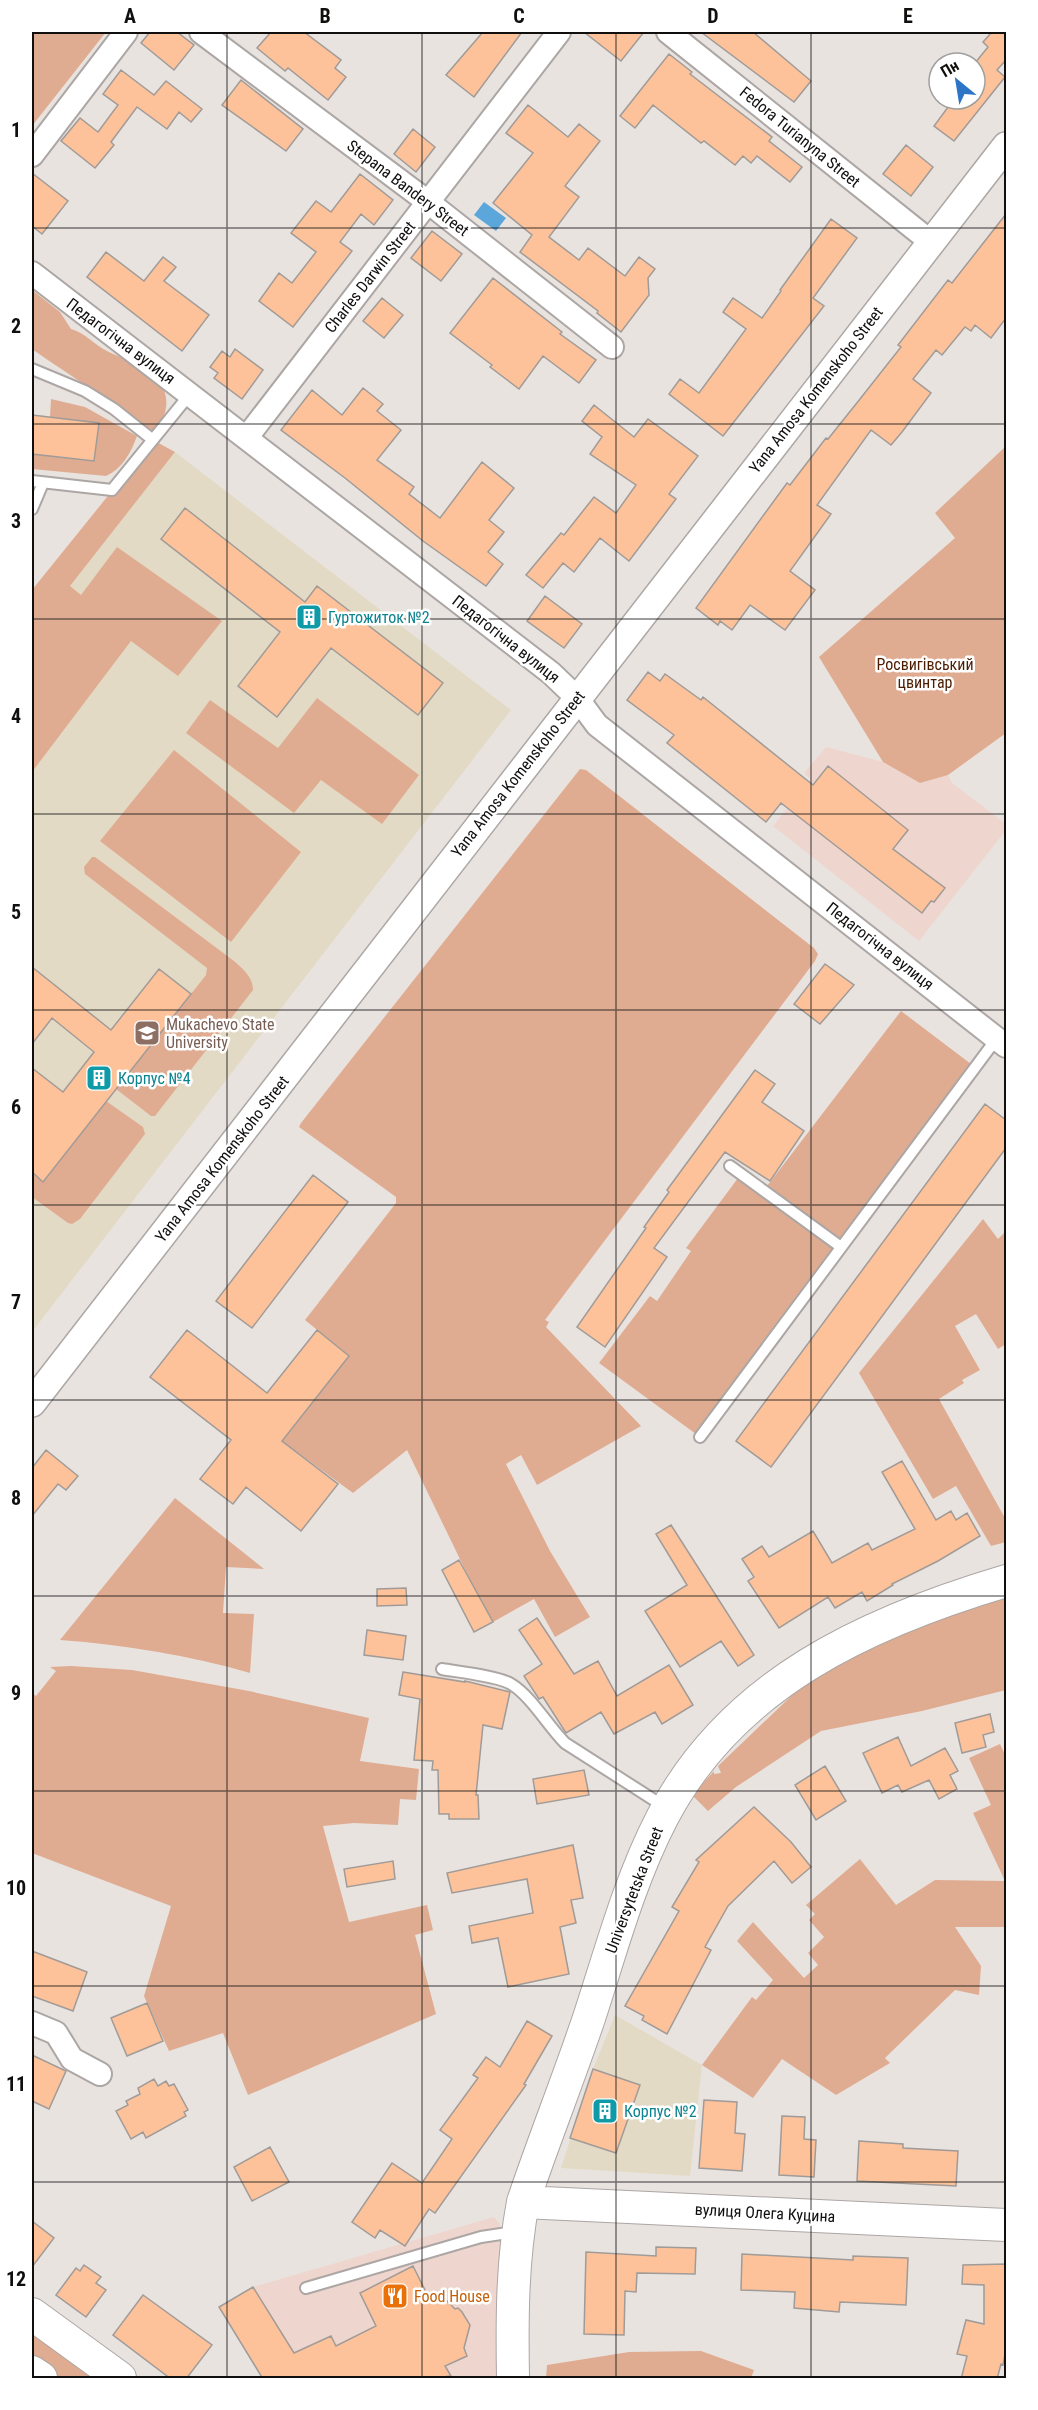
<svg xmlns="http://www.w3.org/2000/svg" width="1038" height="2410" font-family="'Roboto Condensed',sans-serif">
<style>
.commercial{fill:#eed5cd}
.education{fill:#e3dac5}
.green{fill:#dfac91}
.water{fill:#5ba6db}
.building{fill:#fdc299;stroke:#a09b98;stroke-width:1.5}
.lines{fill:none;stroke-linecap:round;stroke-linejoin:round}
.service-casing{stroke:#aca6a4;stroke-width:14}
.minor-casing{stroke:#aca6a4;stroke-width:26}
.tertiary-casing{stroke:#aca6a4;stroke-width:30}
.secondary-casing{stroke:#aca6a4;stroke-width:34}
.service{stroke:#fff;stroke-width:10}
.minor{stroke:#fff;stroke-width:22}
.tertiary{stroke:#fff;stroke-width:27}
.secondary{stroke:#fff;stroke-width:32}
.grid{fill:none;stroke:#110f0e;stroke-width:1.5;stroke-opacity:0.55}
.labels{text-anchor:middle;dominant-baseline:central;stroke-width:5;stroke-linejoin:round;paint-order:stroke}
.street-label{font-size:16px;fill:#110f0e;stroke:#fff}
.culture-label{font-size:16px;fill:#0d838f;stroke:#fff;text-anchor:start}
.park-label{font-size:16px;fill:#4c1c00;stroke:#fff}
.education-label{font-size:16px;fill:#785e54;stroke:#fff;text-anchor:start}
.food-label{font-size:16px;fill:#c56008;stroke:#fff;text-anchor:start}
.neatline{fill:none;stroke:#110f0e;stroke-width:2}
.grid-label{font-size:20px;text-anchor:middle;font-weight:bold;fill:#110f0e}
</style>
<rect width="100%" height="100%" fill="#e9e3e0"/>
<path class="commercial" d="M 826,747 L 883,762 L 920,783 L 948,775 L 952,783 L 1006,824 L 1006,830 L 919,941 L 773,826 L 811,779 L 804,773 Z
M 494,2217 L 499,2223 L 503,2238 L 500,2378 L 263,2378 L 219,2307 L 253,2287 Z"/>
<path class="education" d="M 175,452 L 511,710 L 32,1332 L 32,634 Z
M 615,2015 L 702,2065 L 690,2176 L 561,2168 L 593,2069 Z"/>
<path class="green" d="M 35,32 L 106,32 L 32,126 L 32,36 Z
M 32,290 L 60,312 L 71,329 C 87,334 93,344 107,351 C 120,358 137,362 150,372 C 171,388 172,415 152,432 C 113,402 72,377 32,349 Z
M 51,399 L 85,407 L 137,436 C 131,453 122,469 106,476 L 32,469 L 32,451 L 94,461 L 99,423 L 50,417 Z
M 153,440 L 175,452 L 70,586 L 81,595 L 117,547 L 222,621 L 178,676 L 131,641 L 32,772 L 32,590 Z
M 1006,446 L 1006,733 L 948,775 L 920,783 L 883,762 L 819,657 L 955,538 L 935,513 Z
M 317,698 L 419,775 L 382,824 L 321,780 L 294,813 L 186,733 L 210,700 L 278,748 Z
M 174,750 L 301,852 L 231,942 L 100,841 Z
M 580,769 L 586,770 L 814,948 L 818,954 L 815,961 L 545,1320 L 549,1322 L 546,1327 L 641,1426 L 537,1485 L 521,1455 L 506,1464 L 550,1551 L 590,1617 L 555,1637 L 534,1599 L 493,1622 L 474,1588 L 407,1450 L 353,1493 L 282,1441 L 349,1356 L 305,1320 L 396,1203 L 396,1197 L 299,1127 L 301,1123 Z
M 92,857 L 95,857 L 234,961 C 243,969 253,977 253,990 L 155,1116 L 151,1116 L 116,1089 L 206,975 L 207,968 L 85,874 L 84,867 Z
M 901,1011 L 975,1067 L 700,1437 L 599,1363 L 650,1296 L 657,1301 L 691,1251 L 686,1248 L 741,1174 L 764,1190 Z
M 106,1101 L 143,1127 L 145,1134 L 80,1219 L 72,1224 L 68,1223 L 32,1197 L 32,1172 L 43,1181 Z
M 983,1219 L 998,1239 L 1006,1231 L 1006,1344 L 998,1349 L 976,1314 L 955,1326 L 980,1370 L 962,1380 L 964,1383 L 939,1399 L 1006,1520 L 1006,1542 L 991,1546 L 956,1486 L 933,1499 L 859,1373 Z
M 175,1498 L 264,1569 L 226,1567 L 223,1613 L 254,1614 L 250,1673 C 188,1655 126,1645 60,1640 Z
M 1006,1593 L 1006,1690 L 922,1711 L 821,1731 L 736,1787 L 708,1811 L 692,1795 L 714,1771 L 714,1774 L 721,1773 L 718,1766 L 833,1656 Z
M 71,1666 L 132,1670 L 249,1691 L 369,1718 L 360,1761 L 419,1769 L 416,1800 L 400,1799 L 398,1825 L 354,1823 L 323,1826 L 349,1922 L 427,1905 L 433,1930 L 415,1935 L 436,2014 L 248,2095 L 223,2033 L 169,2051 L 144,1996 L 171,1906 L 32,1853 L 32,1693 L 36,1696 L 56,1671 L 50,1667 Z
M 1000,1744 L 1006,1757 L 1006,1927 L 955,1927 L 981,1966 L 979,1995 L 955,1990 L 885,2058 L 890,2063 L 836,2095 L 782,2059 L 753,2098 L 702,2065 L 752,1997 L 756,2000 L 773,1980 L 737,1941 L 753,1922 L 804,1978 L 818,1965 L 808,1953 L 824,1937 L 809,1920 L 815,1914 L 806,1905 L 860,1859 L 896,1905 L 935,1880 L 1005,1881 L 973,1813 L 991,1805 L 969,1758 Z
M 32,2329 L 99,2378 L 60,2378 L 32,2357 Z
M 701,2351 L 754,2370 L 751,2378 L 546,2378 L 547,2365 L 629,2352 Z"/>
<path class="water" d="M 484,202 L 506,218 L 496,231 L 474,215 Z"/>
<path class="building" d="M 150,32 L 177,32 L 194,45 L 174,70 L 141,43 Z
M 271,32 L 304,32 L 341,60 L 335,68 L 346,77 L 328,100 L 288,68 L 285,71 L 257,48 Z
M 483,32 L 522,32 L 474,97 L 446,75 Z
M 584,32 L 644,32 L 621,61 Z
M 701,32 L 753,32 L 811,81 L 794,102 Z
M 992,32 L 1006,32 L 1006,62 L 1005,61 L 997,70 L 1005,77 L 954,141 L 934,126 L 954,99 L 975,99 L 975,63 L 988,47 L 983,42 Z
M 669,54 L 692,72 L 690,74 L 772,137 L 769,141 L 802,167 L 790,182 L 757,156 L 751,163 L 743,156 L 735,165 L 704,141 L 701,143 L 653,105 L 635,128 L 620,116 Z
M 121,70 L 154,95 L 166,81 L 202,109 L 191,122 L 179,112 L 167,129 L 137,107 L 111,142 L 114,145 L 95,168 L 61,141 L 80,118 L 98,132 L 118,105 L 103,94 Z
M 241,80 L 303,129 L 286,151 L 222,105 Z
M 528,105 L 568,137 L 579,124 L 600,141 L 565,186 L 579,197 L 549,237 L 579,260 L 588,248 L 625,276 L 639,257 L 655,269 L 648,278 L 649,295 L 621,332 L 597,313 L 598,311 L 520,252 L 532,235 L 493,203 L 533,153 L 506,133 Z
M 413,129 L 435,147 L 416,172 L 394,154 Z
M 906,145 L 933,167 L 911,196 L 883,174 Z
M 32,173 L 68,201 L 42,234 L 32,226 Z
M 360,174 L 393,200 L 374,225 L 361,214 L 340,242 L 352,251 L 293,327 L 259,301 L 279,273 L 292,283 L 316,252 L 291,233 L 316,201 L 331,212 Z
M 1006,214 L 1006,318 L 991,338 L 975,325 L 971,331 L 965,327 L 942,355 L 936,350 L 913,379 L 931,393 L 902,432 L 891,445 L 871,430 L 817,505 L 831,514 L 790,571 L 815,590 L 785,630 L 750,605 L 732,630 L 720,621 L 718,625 L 696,608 L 787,483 L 790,485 L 826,438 L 828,439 L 860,399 L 901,347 L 898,345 L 948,280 L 952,283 Z
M 831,219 L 857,238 L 813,298 L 824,306 L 723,436 L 669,394 L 680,379 L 699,393 L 746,329 L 723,312 L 733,298 L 762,318 L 781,291 L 780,290 Z
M 432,231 L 462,254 L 441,281 L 411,258 Z
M 106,252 L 144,281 L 163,257 L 176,267 L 164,281 L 209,315 L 182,351 L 87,277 Z
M 493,278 L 562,332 L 560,334 L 596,360 L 579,383 L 543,356 L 519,389 L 490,367 L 492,365 L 450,333 Z
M 382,298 L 403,315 L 384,338 L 363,321 Z
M 235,349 L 263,370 L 242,399 L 214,378 L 218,373 L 210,367 L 222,351 L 230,357 Z
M 363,388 L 383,404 L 377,411 L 401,430 L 377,460 L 414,487 L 409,494 L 440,518 L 482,462 L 514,488 L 489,520 L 504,532 L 488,552 L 503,564 L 486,586 L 423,541 L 345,478 L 281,430 L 312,390 L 342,415 Z
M 594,405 L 634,437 L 648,419 L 698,456 L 669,494 L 676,499 L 629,561 L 600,538 L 574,572 L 563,563 L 543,588 L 526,575 L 561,533 L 564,535 L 594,497 L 616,513 L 636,485 L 590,454 L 602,437 L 582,421 Z
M 32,415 L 99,423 L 94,461 L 32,454 Z
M 185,508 L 305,602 L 317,586 L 443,683 L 418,715 L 331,648 L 277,717 L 238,686 L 280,632 L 161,539 Z
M 545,596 L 582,624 L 564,648 L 527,621 Z
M 648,672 L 660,681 L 665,674 L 701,700 L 703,697 L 813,785 L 828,766 L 908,830 L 893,849 L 945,888 L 934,902 L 931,901 L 922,913 L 781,803 L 766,822 L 667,743 L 674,735 L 627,700 Z
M 825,964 L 854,985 L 820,1024 L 794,1004 Z
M 32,967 L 111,1030 L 159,969 L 191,994 L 43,1182 L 32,1172 L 32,1068 L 63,1092 L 94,1052 L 52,1018 L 32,1044 Z
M 755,1070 L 775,1084 L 762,1102 L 804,1131 L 770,1181 L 725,1152 L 654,1248 L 667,1257 L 605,1347 L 577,1327 L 646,1228 L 644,1227 L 669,1192 L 667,1190 Z
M 985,1104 L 1006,1120 L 1006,1148 L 771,1467 L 736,1441 Z
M 313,1175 L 348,1202 L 252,1328 L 216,1301 Z
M 187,1330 L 267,1393 L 317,1330 L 349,1356 L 282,1441 L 338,1484 L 301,1531 L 246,1487 L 233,1504 L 200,1479 L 231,1440 L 150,1377 Z
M 46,1450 L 78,1476 L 66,1490 L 58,1484 L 32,1516 L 32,1468 Z
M 902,1461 L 936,1520 L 951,1511 L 956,1520 L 967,1513 L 980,1536 L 938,1561 L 892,1584 L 893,1585 L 867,1601 L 862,1592 L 835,1608 L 828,1597 L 779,1628 L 748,1581 L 754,1577 L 742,1559 L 762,1546 L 769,1557 L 813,1531 L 832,1563 L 868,1543 L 872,1550 L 915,1529 L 882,1472 Z
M 671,1525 L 754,1655 L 738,1666 L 721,1641 L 680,1667 L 645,1611 L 687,1585 L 656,1534 Z
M 459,1560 L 493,1622 L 474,1632 L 442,1570 Z
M 406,1588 L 407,1605 L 377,1606 L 377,1589 Z
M 537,1618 L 574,1674 L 598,1661 L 617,1696 L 669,1665 L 693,1705 L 662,1724 L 655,1712 L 614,1734 L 601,1712 L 566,1733 L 543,1697 L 539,1699 L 524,1676 L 542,1664 L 519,1630 Z
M 367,1630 L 406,1636 L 403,1660 L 364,1655 Z
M 403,1672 L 465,1682 L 465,1681 L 510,1692 L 502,1729 L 483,1725 L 476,1795 L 478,1795 L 479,1819 L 449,1819 L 449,1814 L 439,1814 L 438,1770 L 432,1770 L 433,1761 L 414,1760 L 420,1699 L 399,1695 Z
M 990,1714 L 994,1732 L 983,1735 L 986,1747 L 962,1753 L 955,1723 Z
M 898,1737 L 911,1766 L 945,1748 L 958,1771 L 950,1775 L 957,1789 L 939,1799 L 929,1780 L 902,1792 L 898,1785 L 882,1793 L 863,1753 Z
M 825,1766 L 846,1801 L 816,1820 L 795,1785 Z
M 584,1770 L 589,1795 L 537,1804 L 533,1779 Z
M 754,1807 L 791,1842 L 811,1867 L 792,1883 L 774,1861 L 728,1906 L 705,1947 L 711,1950 L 667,2034 L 642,2020 L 644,2016 L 625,2006 L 679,1911 L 672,1907 L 699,1862 L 696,1860 Z
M 573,1845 L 583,1898 L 571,1900 L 576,1923 L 560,1927 L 569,1974 L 508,1987 L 498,1938 L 472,1943 L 469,1926 L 533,1913 L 527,1879 L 452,1893 L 447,1873 Z
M 393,1861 L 395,1879 L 347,1887 L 344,1869 Z
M 32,1951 L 87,1972 L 73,2011 L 32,1996 Z
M 147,2003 L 163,2041 L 127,2056 L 111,2018 Z
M 527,2021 L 552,2036 L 524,2084 L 526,2085 L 435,2213 L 429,2209 L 405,2246 L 380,2230 L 375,2238 L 352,2222 L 392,2163 L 422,2183 L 452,2139 L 440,2130 L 478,2078 L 473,2075 L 486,2057 L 500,2067 Z
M 32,2055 L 66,2071 L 49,2109 L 32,2101 Z
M 593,2069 L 640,2085 L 616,2153 L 570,2138 Z
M 154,2079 L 158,2086 L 166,2081 L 169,2086 L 174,2084 L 188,2110 L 184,2112 L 186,2116 L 146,2138 L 143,2132 L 131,2139 L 116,2111 L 128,2105 L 126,2101 L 140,2094 L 138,2088 Z
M 704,2100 L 737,2102 L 735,2133 L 745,2134 L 742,2171 L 699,2168 Z
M 782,2116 L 805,2117 L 804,2139 L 816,2140 L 814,2177 L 779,2175 Z
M 859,2141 L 903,2144 L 903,2148 L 958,2151 L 956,2186 L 857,2181 Z
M 270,2147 L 289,2182 L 252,2201 L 234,2167 Z
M 32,2221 L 54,2238 L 32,2267 Z
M 656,2247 L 696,2248 L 695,2274 L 637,2273 L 636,2292 L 625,2291 L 624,2335 L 584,2334 L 586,2252 L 656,2256 Z
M 742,2254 L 853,2260 L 853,2256 L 908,2258 L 906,2305 L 840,2302 L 839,2312 L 794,2308 L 795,2292 L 741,2290 Z
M 1006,2264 L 1005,2329 L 1006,2329 L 1006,2349 L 1003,2365 L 1001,2364 L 997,2379 L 961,2379 L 967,2356 L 957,2354 L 966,2320 L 984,2324 L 984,2285 L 962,2284 L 963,2265 Z
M 84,2265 L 101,2277 L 96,2283 L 106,2290 L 86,2317 L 56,2295 L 76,2268 L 80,2271 Z
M 413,2266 L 430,2300 L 445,2299 L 455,2309 L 458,2308 L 462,2312 L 470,2325 L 464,2348 L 467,2356 L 445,2366 L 451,2376 L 424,2379 L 263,2379 L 219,2307 L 253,2287 L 294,2353 L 331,2336 L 336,2346 L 376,2326 L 360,2293 Z
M 143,2295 L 212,2345 L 186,2379 L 171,2379 L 113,2335 Z"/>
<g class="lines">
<g class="service-casing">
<path id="service" d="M 32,369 L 85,391 L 114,409 L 153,440
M 32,481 L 112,490 L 190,394
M 32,509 L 43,483
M 730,1166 L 841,1247
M 700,1437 L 997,1038
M 442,1669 C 459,1672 498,1676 511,1684 C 531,1696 548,1726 565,1743 L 665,1807
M 306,2288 L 481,2237 L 514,2232"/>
</g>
<g class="minor-casing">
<path id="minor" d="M 201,32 L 428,202 L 612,347
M 668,32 L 931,242
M 32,155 L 126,32
M 32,273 L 551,673 L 577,698 L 597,725 L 1006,1046
M 247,437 L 559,32
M 32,2023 L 56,2033 L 72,2059 L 100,2074"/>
</g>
<g class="tertiary-casing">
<path id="tertiary" d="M 32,1403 L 1006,146"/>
</g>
<g class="secondary-casing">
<path id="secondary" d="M 523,2202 L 1006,2225
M 32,2314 L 120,2378
M 32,2372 L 41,2378
M 513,2378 C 512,2319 512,2261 523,2202 C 544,2140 568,2080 589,2018 C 611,1951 629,1882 662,1818 C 732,1683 868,1622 1006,1581"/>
</g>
<use href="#service" class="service"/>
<use href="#minor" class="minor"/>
<use href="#tertiary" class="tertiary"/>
<use href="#secondary" class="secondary"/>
</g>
<path class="grid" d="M 227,32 L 227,2378M 422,32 L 422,2378M 616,32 L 616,2378M 811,32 L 811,2378M 32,228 L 1006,228M 32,424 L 1006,424M 32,619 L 1006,619M 32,814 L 1006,814M 32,1010 L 1006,1010M 32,1205 L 1006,1205M 32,1400 L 1006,1400M 32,1596 L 1006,1596M 32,1791 L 1006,1791M 32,1986 L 1006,1986M 32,2182 L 1006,2182"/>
<defs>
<g id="building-square" transform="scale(1.35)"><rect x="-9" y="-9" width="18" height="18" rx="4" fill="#0f9aa8" stroke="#fff"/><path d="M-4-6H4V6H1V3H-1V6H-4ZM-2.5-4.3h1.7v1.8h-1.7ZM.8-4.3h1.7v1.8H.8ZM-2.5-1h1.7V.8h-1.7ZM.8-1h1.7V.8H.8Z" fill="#fff"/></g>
<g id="university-square" transform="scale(1.35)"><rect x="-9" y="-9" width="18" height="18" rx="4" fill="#8d6e63" stroke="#fff"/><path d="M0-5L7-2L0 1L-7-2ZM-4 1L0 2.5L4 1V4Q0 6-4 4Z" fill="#fff"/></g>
<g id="restaurant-square" transform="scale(1.35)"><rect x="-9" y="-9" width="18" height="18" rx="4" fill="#e8710a" stroke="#fff"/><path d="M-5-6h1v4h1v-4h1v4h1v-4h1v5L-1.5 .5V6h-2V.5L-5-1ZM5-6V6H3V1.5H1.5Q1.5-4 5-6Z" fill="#fff"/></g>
</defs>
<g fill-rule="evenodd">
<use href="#building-square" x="309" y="617"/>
<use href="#university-square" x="147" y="1033"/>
<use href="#building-square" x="99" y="1078"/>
<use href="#building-square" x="605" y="2111"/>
<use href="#restaurant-square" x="395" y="2296"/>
</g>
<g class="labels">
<g class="street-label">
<text transform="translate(800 137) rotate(39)">Fedora Turianyna Street</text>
<text transform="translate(408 188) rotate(37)">Stepana Bandery Street</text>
<text transform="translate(370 277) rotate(-52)">Charles Darwin Street</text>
<text transform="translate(121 341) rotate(37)">Педагогічна вулиця</text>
<text transform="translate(816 390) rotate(-52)">Yana Amosa Komenskoho Street</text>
<text transform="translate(506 639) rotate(38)">Педагогічна вулиця</text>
<text transform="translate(518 774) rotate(-52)">Yana Amosa Komenskoho Street</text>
<text transform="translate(880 946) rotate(38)">Педагогічна вулиця</text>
<text transform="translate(222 1159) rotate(-52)">Yana Amosa Komenskoho Street</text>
<text transform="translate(634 1890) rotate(-69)">Universytetska Street</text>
<text transform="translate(765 2213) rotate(3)">вулиця Олега Куцина</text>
</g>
<g class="culture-label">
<text x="328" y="617">Гуртожиток №2</text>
<text x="118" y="1078">Корпус №4</text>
<text x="624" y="2111">Корпус №2</text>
</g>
<g class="park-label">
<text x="925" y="664">Росвигівський<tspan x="925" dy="18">цвинтар</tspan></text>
</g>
<g class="education-label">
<text x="166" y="1024">Mukachevo State<tspan x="166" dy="18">University</tspan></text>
</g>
<g class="food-label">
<text x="414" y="2296">Food House</text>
</g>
</g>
<rect width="1038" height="2410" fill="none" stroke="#ffffff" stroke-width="66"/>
<g transform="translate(957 81) rotate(330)"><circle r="28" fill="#ffffff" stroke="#a09f9f" stroke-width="1.5"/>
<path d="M0-4.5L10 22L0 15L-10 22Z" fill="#2c75c6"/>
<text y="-9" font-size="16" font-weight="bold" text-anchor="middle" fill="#110f0e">Пн</text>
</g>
<rect x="33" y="33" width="972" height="2344" class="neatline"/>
<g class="grid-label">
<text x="130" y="23">A</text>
<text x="325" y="23">B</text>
<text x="519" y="23">C</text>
<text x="713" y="23">D</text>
<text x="908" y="23">E</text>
<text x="16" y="137">1</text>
<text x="16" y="333">2</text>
<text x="16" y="528">3</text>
<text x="16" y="723">4</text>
<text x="16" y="919">5</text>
<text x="16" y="1114">6</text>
<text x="16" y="1309">7</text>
<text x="16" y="1505">8</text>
<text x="16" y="1700">9</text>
<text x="16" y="1895">10</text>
<text x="16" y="2091">11</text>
<text x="16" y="2286">12</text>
</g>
</svg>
